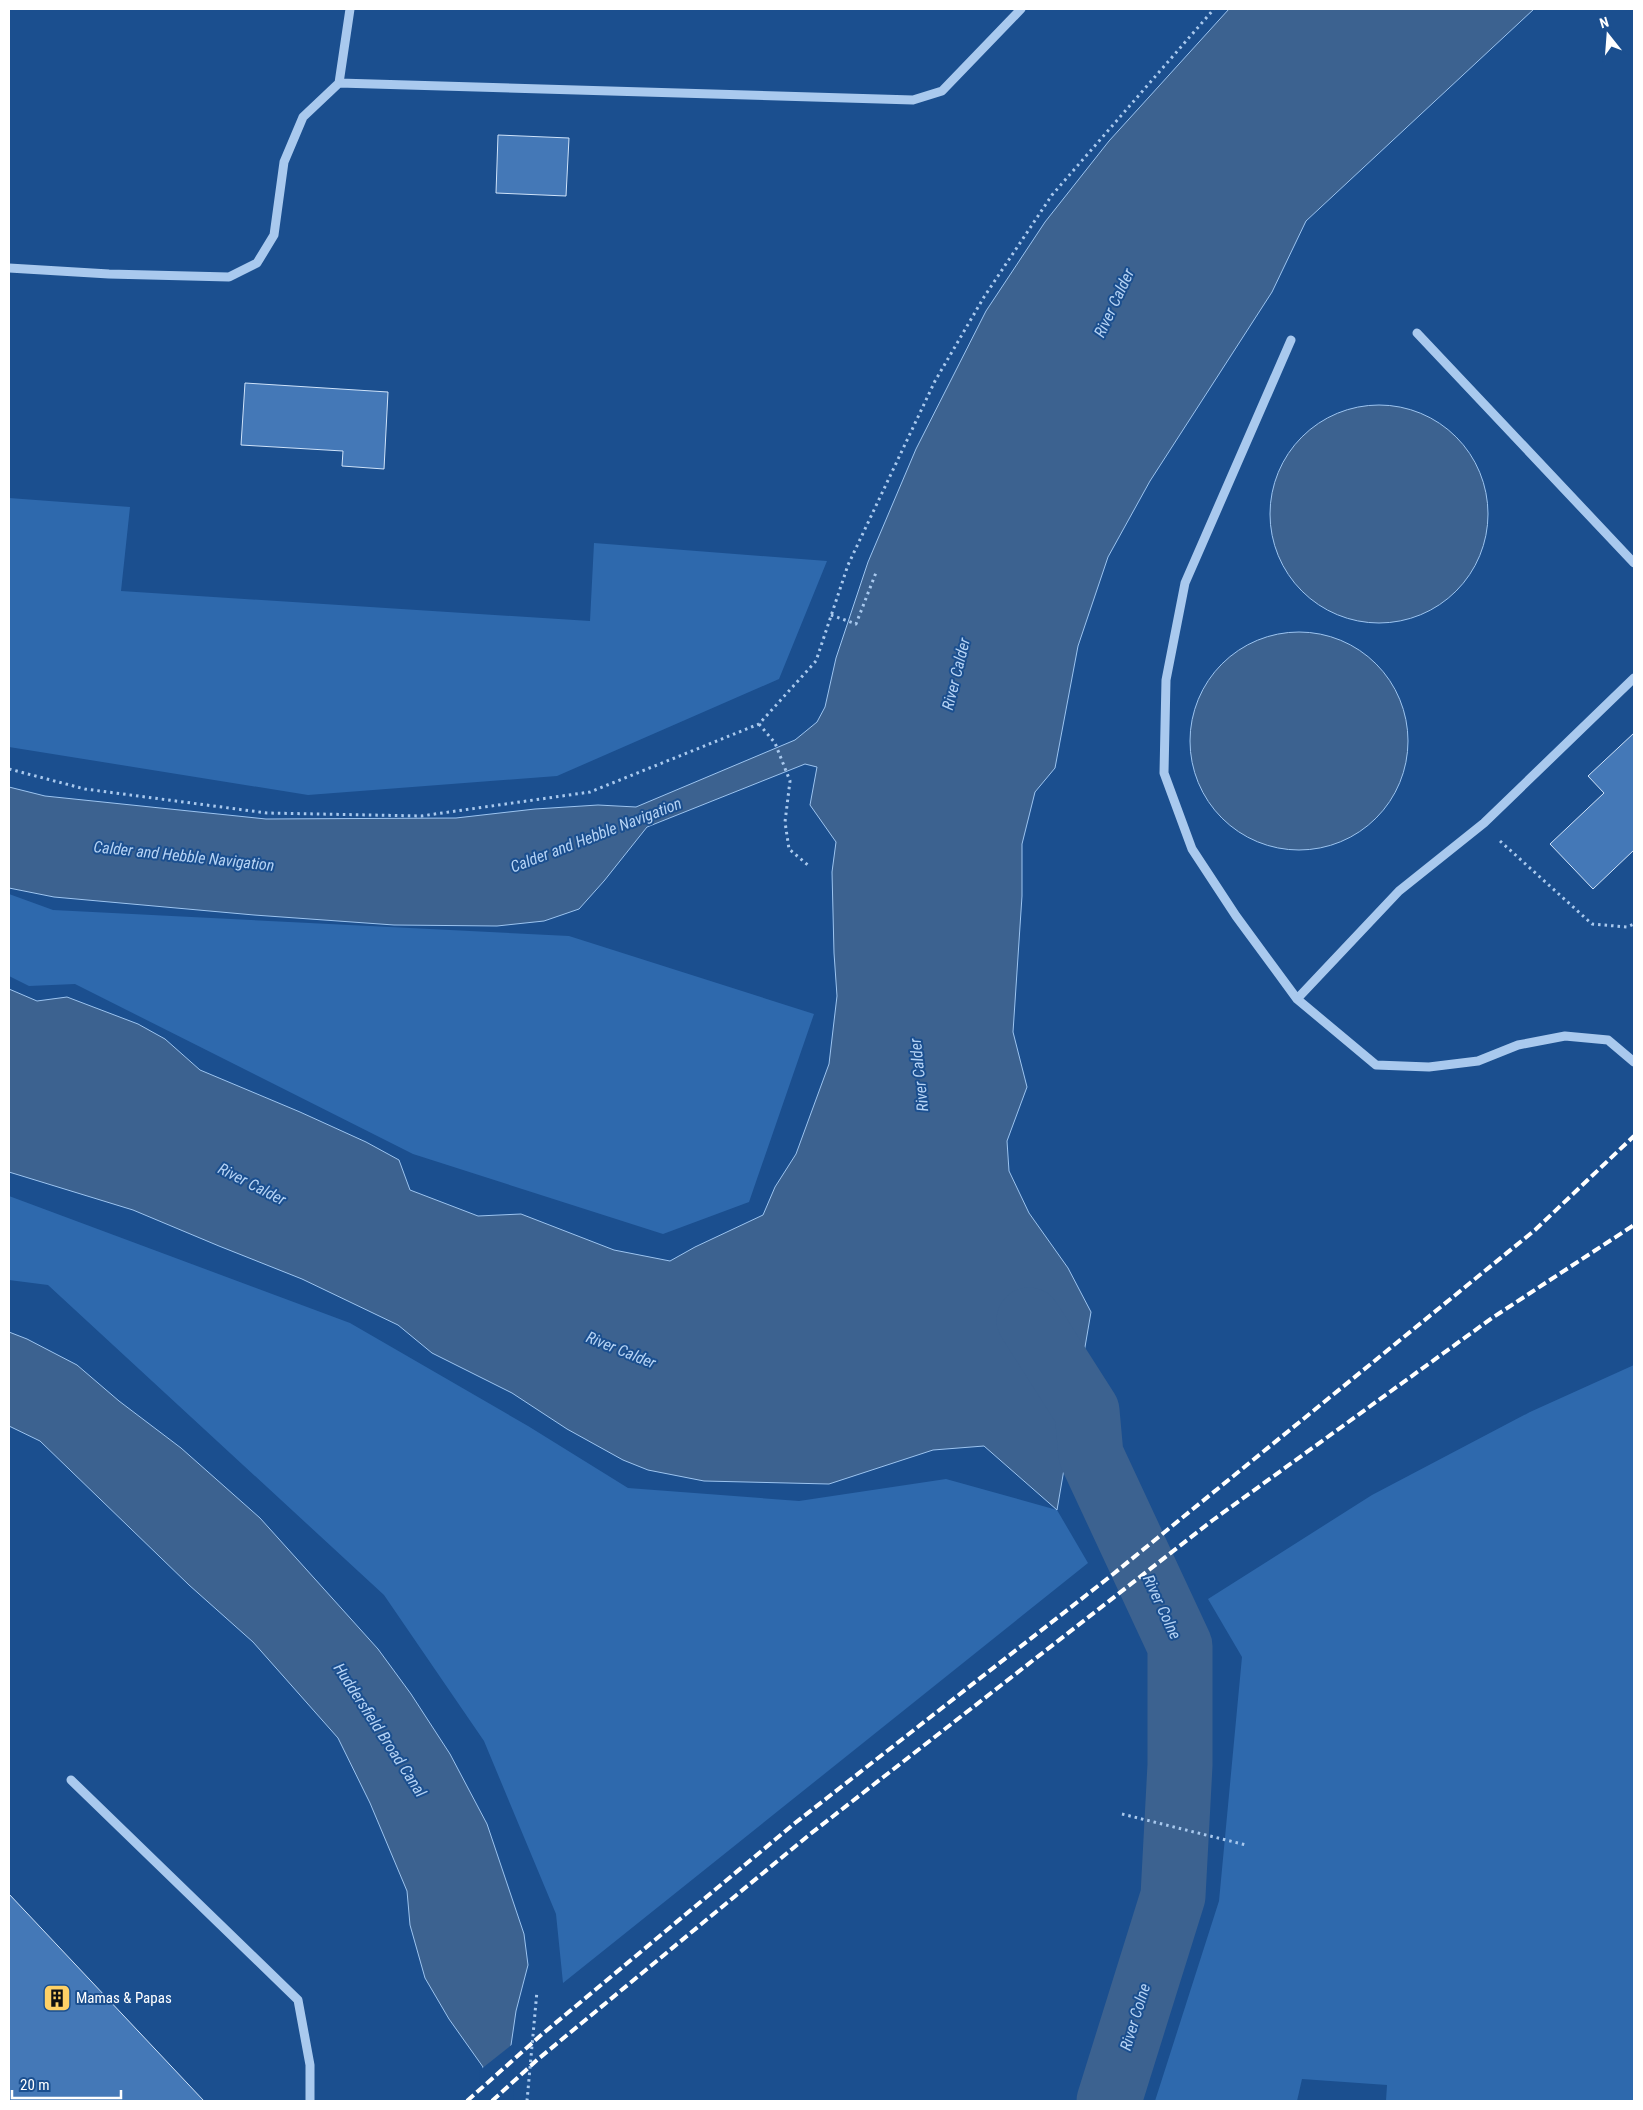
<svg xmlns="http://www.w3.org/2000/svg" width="1643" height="2110" font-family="'Roboto Condensed',sans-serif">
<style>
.green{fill:#2e69ad}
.water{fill:#3c6290;stroke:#9cc4f0}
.pier{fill:#1b4f8f}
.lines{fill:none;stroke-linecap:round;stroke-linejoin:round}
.river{stroke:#3c6290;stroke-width:65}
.building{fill:#4478b7;stroke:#cfe3fa}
.path{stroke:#a9c9ee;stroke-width:3;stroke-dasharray:2.5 4;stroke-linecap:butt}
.minor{stroke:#a9c9ee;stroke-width:9}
.rail{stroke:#fff;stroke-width:4;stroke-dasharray:9 4;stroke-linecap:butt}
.labels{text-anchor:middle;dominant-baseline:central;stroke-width:4;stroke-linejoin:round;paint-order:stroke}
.poi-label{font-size:15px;fill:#fff;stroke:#1b4f8f;text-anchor:start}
.water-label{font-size:16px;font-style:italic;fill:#b5d3f5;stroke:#1b4f8f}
</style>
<rect width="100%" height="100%" fill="#1b4f8f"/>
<path class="green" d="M 9,498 L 130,507 L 121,591 L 590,621 L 594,543 L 827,561 L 779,679 L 557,776 L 308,795 L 9,747 Z
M 9,894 L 53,910 L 569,936 L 814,1014 L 749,1202 L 663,1234 L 413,1154 L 75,984 L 29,986 L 9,976 Z
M 9,1196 L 350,1323 L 528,1426 L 628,1488 L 799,1501 L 946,1479 L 1057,1510 L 1088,1563 L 563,1983 L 556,1914 L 484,1741 L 384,1595 L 48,1285 L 9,1280 Z
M 1634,1365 L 1634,2101 L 1386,2101 L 1387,2085 L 1302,2079 L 1297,2101 L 1155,2101 L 1219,1901 L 1242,1657 L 1208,1599 L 1372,1495 L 1530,1412 Z"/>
<path class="water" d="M 1229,9 L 1534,9 L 1306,221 L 1272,292 L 1150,481 L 1108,557 L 1078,646 L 1055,768 L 1035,792 L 1022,844 L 1022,896 L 1013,1032 L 1027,1087 L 1007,1141 L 1009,1171 L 1029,1213 L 1068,1268 L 1091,1312 L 1057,1510 L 984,1446 L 933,1450 L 829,1484 L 704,1481 L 648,1470 L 623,1460 L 567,1429 L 512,1393 L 432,1353 L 398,1325 L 302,1279 L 219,1246 L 133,1210 L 9,1172 L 9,989 L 37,1001 L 67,997 L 138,1024 L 165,1039 L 200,1070 L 300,1112 L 366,1142 L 399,1160 L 410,1190 L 478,1216 L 521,1214 L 614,1250 L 670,1261 L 695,1247 L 763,1215 L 775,1187 L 796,1154 L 829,1064 L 837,996 L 834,953 L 832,872 L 836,842 L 810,805 L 817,767 L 805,764 L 647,827 L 604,881 L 579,909 L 544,921 L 497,926 L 394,925 L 254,915 L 54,897 L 9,888 L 9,787 L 45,796 L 266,819 L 456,818 L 535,809 L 598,805 L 636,807 L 795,740 L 817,722 L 825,707 L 836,658 L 868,562 L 916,449 L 986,311 L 1045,222 L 1109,141 Z
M1270 514a109 109 0 1 1 218 0a109 109 0 1 1-218 0Z
M1190 741a109 109 0 1 1 218 0a109 109 0 1 1-218 0Z
M 9,1332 L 27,1339 L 77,1365 L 119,1401 L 181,1448 L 260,1518 L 378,1649 L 411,1694 L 450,1754 L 487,1824 L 524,1934 L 528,1965 L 516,2011 L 510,2052 L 481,2101 L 483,2067 L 449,2019 L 425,1978 L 410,1925 L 407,1891 L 370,1803 L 338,1738 L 253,1642 L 189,1585 L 40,1441 L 9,1426 Z"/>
<path class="pier" d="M 514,2043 L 513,2101 L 479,2101 L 480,2070 Z"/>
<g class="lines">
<path class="river" d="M 1029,1320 L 1087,1411 L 1091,1455 L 1180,1646 L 1180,1765 L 1173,1896 L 1109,2101"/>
</g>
<path class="building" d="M 498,135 L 569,138 L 566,196 L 496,193 Z
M 245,383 L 388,392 L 384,469 L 342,466 L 343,451 L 241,445 Z
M 1634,733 L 1634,850 L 1593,889 L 1550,844 L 1604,793 L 1588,776 Z
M 9,1894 L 204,2101 L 9,2101 Z"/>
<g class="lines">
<path class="path" d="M 831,615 L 856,624 L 877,570
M 759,724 L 775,743 L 790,781 L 785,822 L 789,849 L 809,866
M 9,769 L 85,789 L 267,813 L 421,816 L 590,792 L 759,724 L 816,661 L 848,565 L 935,381 L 984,297 L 1052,195 L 1214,9
M 1500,841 L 1592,924 L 1627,927 L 1634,924
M 1122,1814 L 1246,1845
M 527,2101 L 537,1991"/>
<path class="minor" d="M 339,83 L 913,100 L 942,91 L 1021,9
M 9,268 L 109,274 L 229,277 L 257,263 L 274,235 L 284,162 L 303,117 L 339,83 L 350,9
M 1417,333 L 1634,563
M 1291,340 L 1185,583 L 1166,680 L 1164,773 L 1192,849 L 1236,916 L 1297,999 L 1376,1065 L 1429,1067 L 1478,1061 L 1518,1045 L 1565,1036 L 1608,1040 L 1634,1062
M 1297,999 L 1399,891 L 1484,823 L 1634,678
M 71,1780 L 298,2000 L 310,2065 L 310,2101"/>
<path class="rail" d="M 467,2101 L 540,2036 L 795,1823 L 1112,1575 L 1535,1230 L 1634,1136
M 492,2101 L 537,2060 L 809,1835 L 1213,1520 L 1492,1318 L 1634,1225"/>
</g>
<defs>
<g id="building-square" transform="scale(1.4375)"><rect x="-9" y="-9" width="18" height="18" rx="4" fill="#ffd166" stroke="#1b4f8f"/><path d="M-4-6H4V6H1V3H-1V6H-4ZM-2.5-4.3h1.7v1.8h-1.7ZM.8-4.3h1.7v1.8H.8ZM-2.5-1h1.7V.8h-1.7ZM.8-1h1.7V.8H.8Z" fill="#111"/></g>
</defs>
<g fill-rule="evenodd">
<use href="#building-square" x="57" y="1998"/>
</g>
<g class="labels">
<g class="poi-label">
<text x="76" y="1998">Mamas &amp; Papas</text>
</g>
<g class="water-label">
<text transform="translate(1114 303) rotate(-65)">River Calder</text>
<text transform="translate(956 674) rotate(-76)">River Calder</text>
<text transform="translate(596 835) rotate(-21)">Calder and Hebble Navigation</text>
<text transform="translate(184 856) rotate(6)">Calder and Hebble Navigation</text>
<text transform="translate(919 1075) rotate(-96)">River Calder</text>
<text transform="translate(252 1184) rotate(27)">River Calder</text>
<text transform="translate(621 1350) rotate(22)">River Calder</text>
<text transform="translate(1162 1607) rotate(65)">River Colne</text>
<text transform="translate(380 1730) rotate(57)">Huddersfield Broad Canal</text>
<text transform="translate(1135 2017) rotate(-73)">River Colne</text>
</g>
</g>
<rect width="1643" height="2110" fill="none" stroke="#ffffff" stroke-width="20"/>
<g transform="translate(1608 35) rotate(343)" stroke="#1b4f8f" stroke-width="4" paint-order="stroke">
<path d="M0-4L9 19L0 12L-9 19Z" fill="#ffffff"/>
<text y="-8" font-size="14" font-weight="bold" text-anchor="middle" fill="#ffffff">N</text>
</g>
<path d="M12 2090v8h109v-8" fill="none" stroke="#ffffff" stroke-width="2.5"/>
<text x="20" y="2090" font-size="15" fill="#ffffff" stroke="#1b4f8f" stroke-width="4" paint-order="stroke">20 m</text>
</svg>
